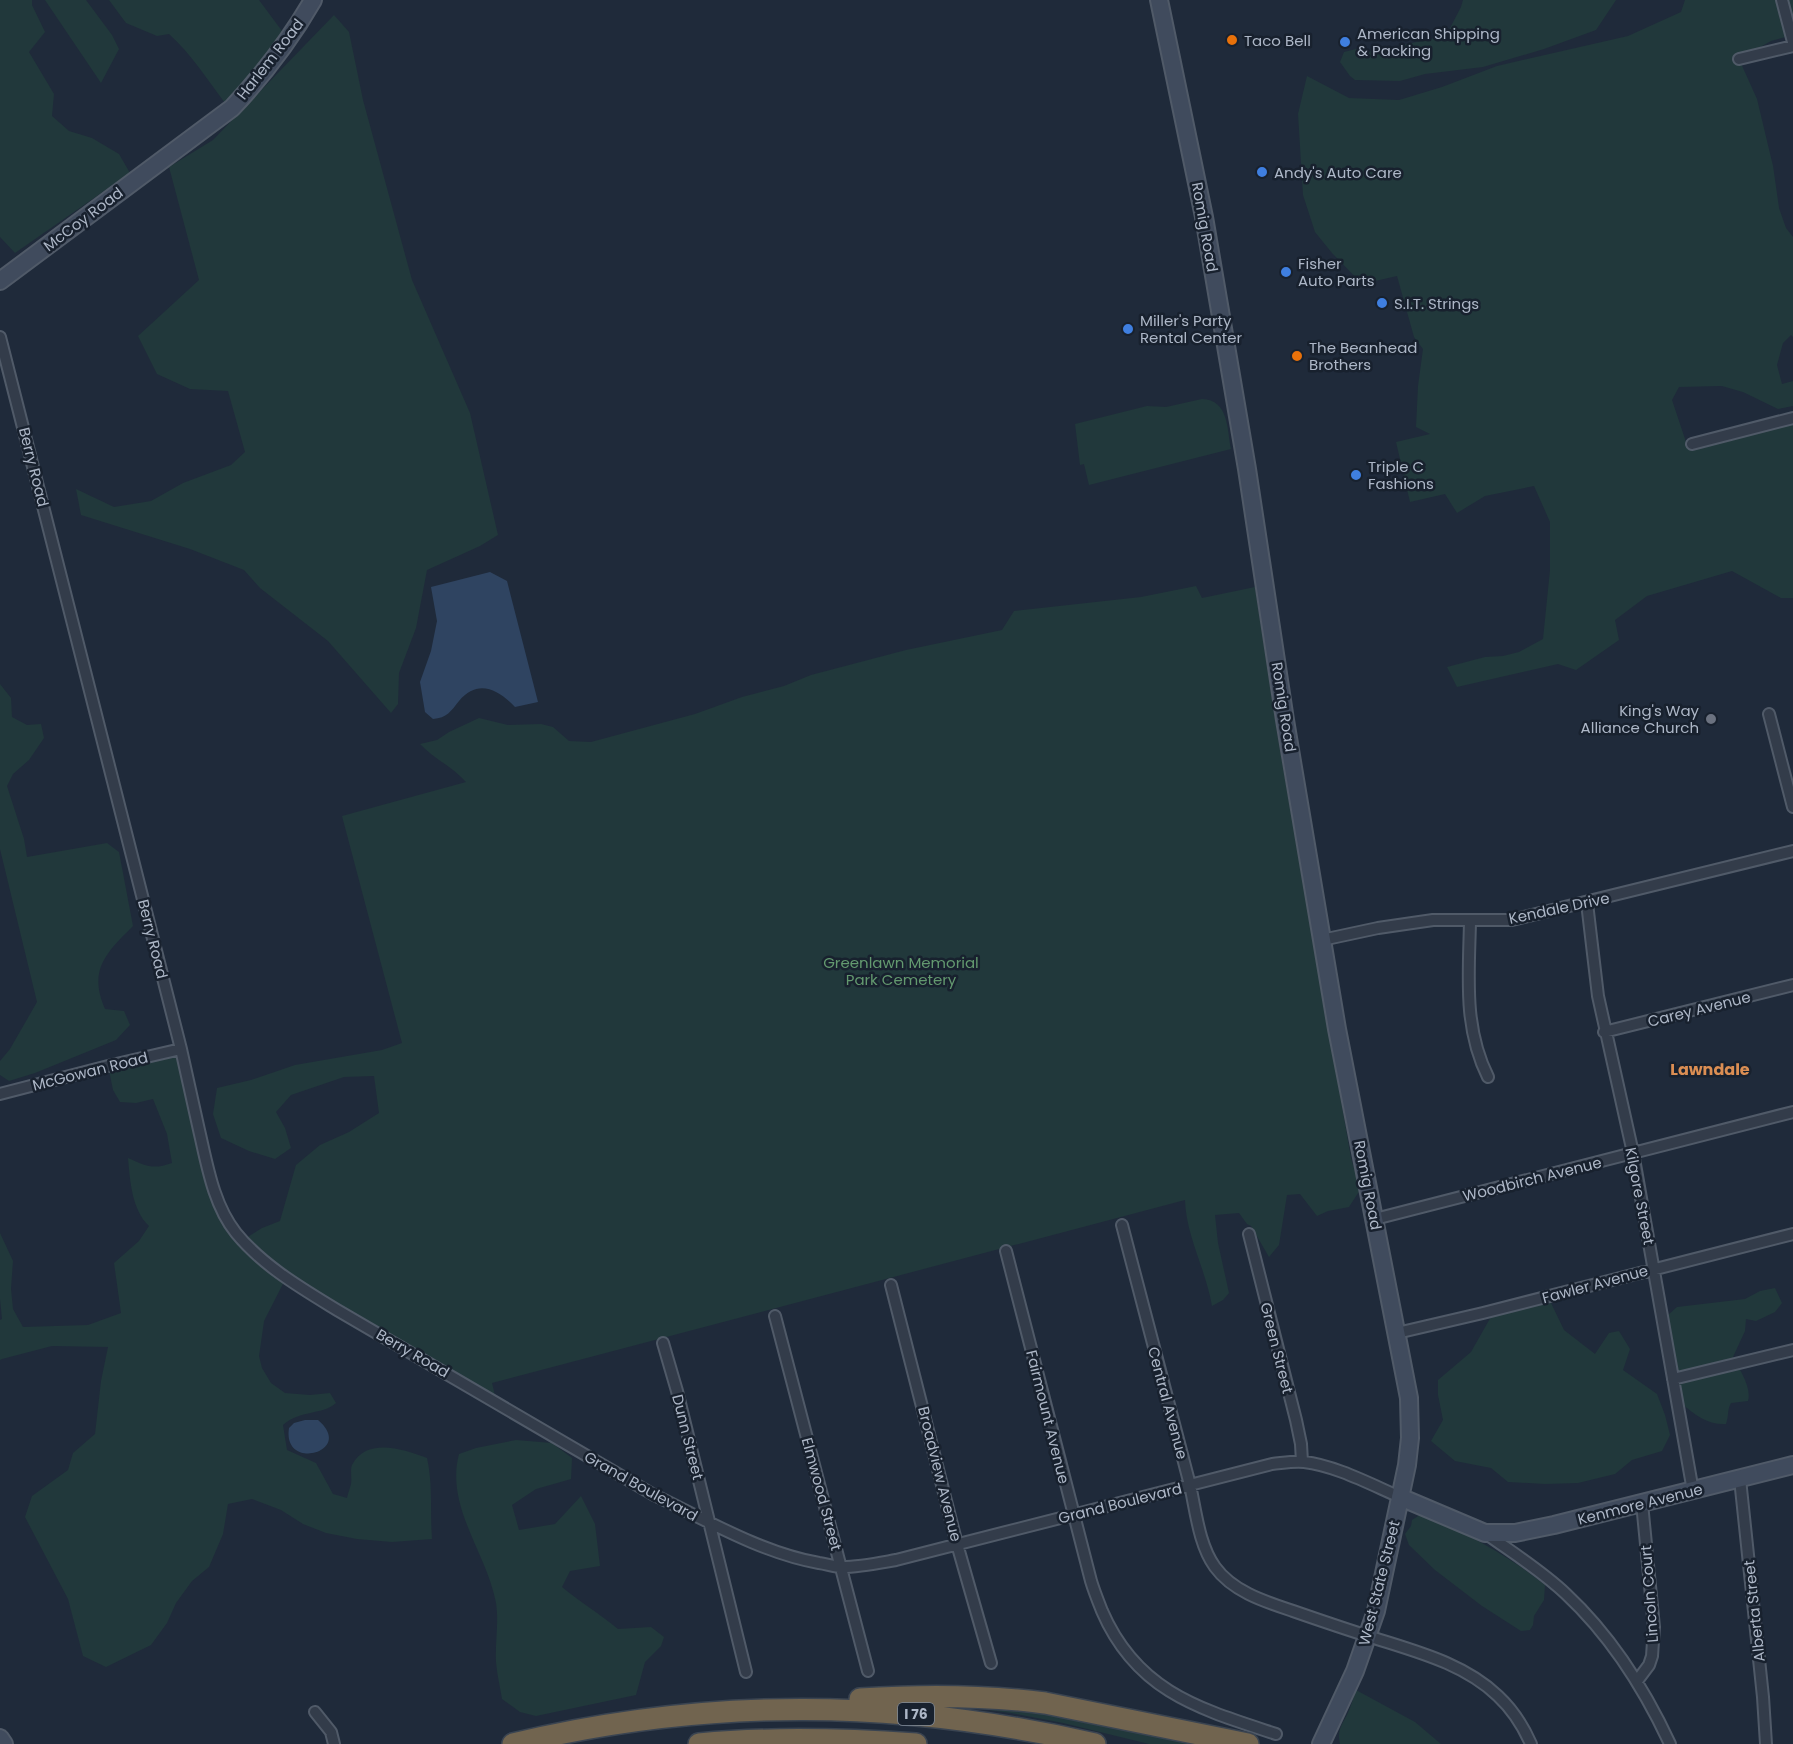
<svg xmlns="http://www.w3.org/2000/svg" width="1793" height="1744" font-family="Poppins,sans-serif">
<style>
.green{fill:#21383b}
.water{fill:#2f4461}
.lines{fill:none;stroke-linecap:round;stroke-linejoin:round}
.street-casing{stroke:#505a68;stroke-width:14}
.secondary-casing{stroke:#505a68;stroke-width:20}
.highway-casing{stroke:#3a4451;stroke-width:24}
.street{stroke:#333c4a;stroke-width:10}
.secondary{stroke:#404b5d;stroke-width:16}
.highway{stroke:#71644f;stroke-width:21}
.food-dot{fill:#e8710a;stroke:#18212e;stroke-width:2}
.shop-dot{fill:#3f7fe0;stroke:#18212e;stroke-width:2}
.worship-dot{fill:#6b7280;stroke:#18212e;stroke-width:2}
.labels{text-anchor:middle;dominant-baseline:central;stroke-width:5;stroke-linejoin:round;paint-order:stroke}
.shield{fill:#18212e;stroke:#808a99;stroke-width:1.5}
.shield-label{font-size:14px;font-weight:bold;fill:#adb7c7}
.poi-label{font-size:15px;fill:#adb7c7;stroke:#18212e;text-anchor:start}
.street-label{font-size:15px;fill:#adb7c7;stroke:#18212e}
.park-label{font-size:15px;fill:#63996f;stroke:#18212e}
.neighbourhood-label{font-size:16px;font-weight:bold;fill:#db8e53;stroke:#18212e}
</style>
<rect width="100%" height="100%" fill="#1f2a3a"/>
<path class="green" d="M 0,0 L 32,0 L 32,5 L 45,32 L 29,52 L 54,94 L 52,116 L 69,131 L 92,138 L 119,154 L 130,173 L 15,253 L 0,237 Z
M 45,0 L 86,0 L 112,35 L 119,49 L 101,83 Z
M 109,0 L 259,0 L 285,35 L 225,103 C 207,79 191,54 169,34 L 157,36 L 126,23 Z
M 1463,0 L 1616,0 L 1596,30 L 1544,49 L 1483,67 L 1425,74 L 1400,81 L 1355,80 L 1350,76 L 1340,62 L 1344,52 L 1356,49 L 1373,51 L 1441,37 L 1450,28 L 1461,7 Z
M 1685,0 L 1793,0 L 1793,35 L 1771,41 L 1739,59 L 1757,99 L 1773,166 L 1779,208 L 1786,228 L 1793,237 L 1793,337 L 1791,335 L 1783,343 L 1777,365 L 1782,384 L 1793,381 L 1793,406 L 1778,409 L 1743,392 L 1722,386 L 1679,387 L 1672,400 L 1688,448 L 1793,424 L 1793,598 L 1781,598 L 1732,571 L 1647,596 L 1615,620 L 1619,640 L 1576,670 L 1558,664 L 1457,687 L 1447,667 L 1485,657 L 1503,656 L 1519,652 L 1543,639 L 1550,570 L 1550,522 L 1534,486 L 1485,496 L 1457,513 L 1445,494 L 1410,502 L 1396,442 L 1430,434 L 1416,427 L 1418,386 L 1423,349 L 1414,337 L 1397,276 L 1362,284 L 1332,253 L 1315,232 L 1303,195 L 1298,114 L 1307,76 L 1349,98 L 1399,100 L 1442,87 L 1497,66 L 1628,36 L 1681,12 Z
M 334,15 L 349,32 L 363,100 L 412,280 L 470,413 L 498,535 L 480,546 L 427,570 L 416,628 L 399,673 L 398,704 L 391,713 L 328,641 L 260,588 L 244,570 L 190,549 L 81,515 L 76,489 L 114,507 L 151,501 L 183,483 L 231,465 L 245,452 L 228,391 L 190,389 L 157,374 L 138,336 L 199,280 L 169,167 L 213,140 Z
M 1202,399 C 1229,400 1227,429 1231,449 L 1089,485 L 1084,464 L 1080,465 L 1075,424 L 1147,406 L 1166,407 Z
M 1196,586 L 1202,598 L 1255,587 L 1277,732 L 1351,1158 L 1360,1190 L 1349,1207 L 1328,1211 L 1317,1216 L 1300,1194 L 1287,1195 L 1279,1245 L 1269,1257 L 1251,1226 L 1247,1224 L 1239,1213 L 1215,1215 L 1218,1243 L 1229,1293 L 1223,1300 L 1212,1306 C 1206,1270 1186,1236 1185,1200 L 492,1383 L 497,1404 L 286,1278 L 264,1321 L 259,1356 L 262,1368 L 271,1383 L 285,1393 L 310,1395 L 330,1393 L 336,1403 C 323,1415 299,1410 283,1425 L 287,1450 L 316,1463 L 333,1494 L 347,1498 C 348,1493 350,1488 351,1484 C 352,1478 350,1470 352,1465 C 367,1436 405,1450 427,1458 C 433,1484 430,1512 432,1539 L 392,1542 L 357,1539 L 326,1533 L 303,1524 L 281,1510 L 252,1499 L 228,1504 L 223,1534 L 209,1567 L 192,1581 L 176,1603 L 167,1623 L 151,1645 L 106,1667 L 83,1656 L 68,1599 L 25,1517 L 32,1496 L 68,1470 L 73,1453 L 95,1434 L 101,1381 L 108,1347 L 52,1346 L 2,1359 L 0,1360 L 0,1320 L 2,1319 L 0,1299 L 0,1233 L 13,1261 L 11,1289 L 13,1309 L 23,1327 L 88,1325 L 121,1313 L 114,1263 L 139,1241 L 149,1226 C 132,1210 130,1181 128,1158 C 146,1166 153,1170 172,1163 L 167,1134 L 153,1099 L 136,1103 L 120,1102 L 113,1090 L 108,1066 L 181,1049 L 214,1189 L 243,1240 L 262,1228 L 280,1221 L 296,1165 L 320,1145 L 349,1132 L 379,1113 L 374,1076 L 344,1077 L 291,1095 L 276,1112 L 285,1128 L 291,1148 L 275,1159 L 249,1151 L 221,1138 L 213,1114 L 217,1088 L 251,1080 L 295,1065 L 382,1050 L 402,1043 L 342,816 L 466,782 C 453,767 434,759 420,744 L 437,740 L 449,732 L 479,718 L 508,725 L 541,724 L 553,727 L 569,741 L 591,742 L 695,714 L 742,697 L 784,686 L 811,675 L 906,650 L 1002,630 L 1014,611 L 1141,597 Z
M 0,684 L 11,698 L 12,717 L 27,725 L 41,724 L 44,738 L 29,760 L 13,774 L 7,786 L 24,839 L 27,857 L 107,843 L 119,852 L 133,926 C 106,953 88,970 105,1009 L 124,1011 L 130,1025 L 116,1040 L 35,1073 L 9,1081 L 0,1075 L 0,1061 L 10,1049 L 37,1002 L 0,849 Z
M 1775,1288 L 1782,1303 L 1775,1312 L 1756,1321 L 1746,1319 L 1745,1331 L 1733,1357 C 1739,1369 1752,1387 1748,1401 L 1731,1403 C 1727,1410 1729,1416 1726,1424 C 1708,1425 1695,1415 1682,1404 L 1668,1315 L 1677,1307 L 1745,1299 L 1760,1291 Z
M 1551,1303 L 1564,1330 L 1595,1354 L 1609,1333 L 1619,1331 L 1630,1349 L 1623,1370 L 1657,1394 L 1665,1415 L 1670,1435 L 1662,1451 L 1632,1460 L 1615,1474 L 1578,1483 L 1545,1484 L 1508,1482 L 1491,1468 L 1455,1461 L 1431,1441 L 1443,1420 L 1438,1395 L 1438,1380 L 1471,1352 L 1492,1315 Z
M 516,1440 L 552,1443 L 572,1458 L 571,1479 L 536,1489 L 512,1505 L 519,1530 L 555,1524 L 581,1496 L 595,1524 L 600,1566 L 570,1571 L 562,1587 C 580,1602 600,1614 618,1629 L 651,1627 L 664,1637 L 661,1646 L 645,1662 L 636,1695 L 536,1716 L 520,1712 L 502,1699 C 500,1687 497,1674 496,1662 C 495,1642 499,1623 496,1603 C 487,1553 445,1507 459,1454 L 476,1448 Z
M 1423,1513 C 1465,1533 1508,1555 1545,1585 L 1544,1600 L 1534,1616 L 1533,1625 L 1530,1630 L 1521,1631 L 1482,1606 L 1435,1570 L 1409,1545 L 1405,1534 L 1411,1526 L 1412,1520 Z
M 1356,1690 L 1415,1722 L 1441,1744 L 1340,1744 C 1337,1731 1341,1726 1347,1715 C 1351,1707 1353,1698 1356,1690 Z
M 908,1699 L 985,1703 L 1227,1744 L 1149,1744 L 1063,1723 L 1011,1713 Z"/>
<path class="water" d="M 490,572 L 507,581 L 538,702 L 515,707 C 499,690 478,678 459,701 C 451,711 447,718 433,719 L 425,712 L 420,682 L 431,651 L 437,621 L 431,587 Z
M 305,1420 L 318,1420 C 356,1452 282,1472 289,1428 L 294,1423 Z"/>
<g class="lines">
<g class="street-casing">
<path id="street" d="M 1782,0 L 1793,42
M 1739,59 L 1793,46
M 0,337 L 181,1049 C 187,1076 193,1103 199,1130 C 207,1164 213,1204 236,1233 C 263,1266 301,1288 337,1310 L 654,1495 C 706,1520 762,1553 819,1563 C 827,1564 834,1567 842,1567 C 860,1567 879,1563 896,1560 L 1272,1464 C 1283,1463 1293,1461 1304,1462 C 1334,1465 1372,1485 1400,1497
M 1692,444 L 1793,418
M 1769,714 L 1793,807
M 1587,903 L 1598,996 L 1633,1153 L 1693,1491
M 1470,921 C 1469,975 1463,1027 1488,1077
M 1322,940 L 1378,928 L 1433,920 L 1512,920 L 1793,851
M 1604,1032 L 1793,985
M 0,1094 L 112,1065 L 181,1049
M 1375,1219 L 1793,1112
M 1122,1225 L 1190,1485 C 1196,1512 1199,1545 1215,1567 C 1233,1592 1266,1602 1293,1611 C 1319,1620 1345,1629 1371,1637 C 1414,1651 1464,1663 1498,1696 C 1512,1709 1523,1726 1531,1744
M 1249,1234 L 1296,1420 L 1301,1444 L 1302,1462
M 1006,1251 L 1091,1581 C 1094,1591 1098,1601 1102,1611 C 1137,1692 1200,1709 1276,1734
M 891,1285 L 957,1544 L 991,1663
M 775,1316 L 868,1671
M 1397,1333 L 1483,1313 L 1793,1234
M 663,1343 L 677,1391 L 746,1672
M 1673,1379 L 1793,1350
M 1740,1479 L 1763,1697 L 1766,1744
M 1485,1533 C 1513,1553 1542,1571 1566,1594 C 1611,1636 1644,1688 1670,1744
M 1637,1681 L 1649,1665 L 1652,1656 L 1654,1627 L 1642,1503
M 315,1712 L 331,1732 L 334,1744"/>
</g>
<g class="secondary-casing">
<path id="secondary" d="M 1159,0 L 1204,217 L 1247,469 L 1285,720 L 1337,1029 L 1409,1398 L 1410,1438 L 1407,1465 L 1376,1611 L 1355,1671 L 1321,1744
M 0,281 L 232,108 C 263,75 290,40 313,0
M 1400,1497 L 1485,1533 L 1515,1533 L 1554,1525 L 1793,1465
M 0,1738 L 4,1744"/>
</g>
<g class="highway-casing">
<path id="highway" d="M 860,1699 C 922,1695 984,1695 1045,1703 L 1248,1744
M 513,1744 C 709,1697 898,1699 1095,1744
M 699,1744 C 771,1737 844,1739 916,1744"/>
</g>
<use href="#street" class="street"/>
<use href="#secondary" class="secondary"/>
<use href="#highway" class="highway"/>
</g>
<g class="food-dot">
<circle cx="1232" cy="40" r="6"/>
<circle cx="1297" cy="356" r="6"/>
</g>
<g class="shop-dot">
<circle cx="1345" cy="42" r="6"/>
<circle cx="1262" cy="172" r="6"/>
<circle cx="1286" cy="272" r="6"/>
<circle cx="1382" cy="303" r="6"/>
<circle cx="1128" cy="329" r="6"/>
<circle cx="1356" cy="475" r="6"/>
</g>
<circle class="worship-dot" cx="1711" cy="719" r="6"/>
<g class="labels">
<rect class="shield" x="898" y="1703" width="36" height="22" rx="4.5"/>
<g class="shield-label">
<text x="916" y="1714">I 76</text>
</g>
<g class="poi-label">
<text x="1357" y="33">American Shipping<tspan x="1357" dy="17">&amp; Packing</tspan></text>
<text x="1244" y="40">Taco Bell</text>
<text x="1274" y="172">Andy's Auto Care</text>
<text x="1298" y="263">Fisher<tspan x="1298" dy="17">Auto Parts</tspan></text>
<text x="1394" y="303">S.I.T. Strings</text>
<text x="1140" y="320">Miller's Party<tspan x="1140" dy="17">Rental Center</tspan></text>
<text x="1309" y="347">The Beanhead<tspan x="1309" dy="17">Brothers</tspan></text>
<text x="1368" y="466">Triple C<tspan x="1368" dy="17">Fashions</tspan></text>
<text x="1699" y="710" text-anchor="end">King's Way<tspan x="1699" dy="17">Alliance Church</tspan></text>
</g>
<g class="street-label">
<text transform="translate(270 59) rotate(-52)">Harlem Road</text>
<text transform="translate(83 219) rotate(-37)">McCoy Road</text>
<text transform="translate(1205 227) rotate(80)">Romig Road</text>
<text transform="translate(34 467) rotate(76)">Berry Road</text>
<text transform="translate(1284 707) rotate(81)">Romig Road</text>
<text transform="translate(1559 908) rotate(-12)">Kendale Drive</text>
<text transform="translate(153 939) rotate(76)">Berry Road</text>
<text transform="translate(1699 1009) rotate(-14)">Carey Avenue</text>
<text transform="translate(90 1071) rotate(-14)">McGowan Road</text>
<text transform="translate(1532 1179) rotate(-14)">Woodbirch Avenue</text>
<text transform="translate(1368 1185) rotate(79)">Romig Road</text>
<text transform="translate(1640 1196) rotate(79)">Kilgore Street</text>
<text transform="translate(1595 1284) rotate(-15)">Fawler Avenue</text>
<text transform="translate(1277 1348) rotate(76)">Green Street</text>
<text transform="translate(413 1353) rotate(30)">Berry Road</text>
<text transform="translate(1168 1403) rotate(75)">Central Avenue</text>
<text transform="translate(1048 1417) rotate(76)">Fairmount Avenue</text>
<text transform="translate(688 1437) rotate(76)">Dunn Street</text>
<text transform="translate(940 1474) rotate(76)">Broadview Avenue</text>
<text transform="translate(641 1486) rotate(29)">Grand Boulevard</text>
<text transform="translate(822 1494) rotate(75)">Elmwood Street</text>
<text transform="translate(1120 1503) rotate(-14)">Grand Boulevard</text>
<text transform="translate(1640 1504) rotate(-14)">Kenmore Avenue</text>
<text transform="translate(1379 1583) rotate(-76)">West State Street</text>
<text transform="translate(1649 1594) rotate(-94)">Lincoln Court</text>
<text transform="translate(1754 1611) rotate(-96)">Alberta Street</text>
</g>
<g class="park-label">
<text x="901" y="962">Greenlawn Memorial<tspan x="901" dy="17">Park Cemetery</tspan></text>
</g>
<g class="neighbourhood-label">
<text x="1710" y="1069">Lawndale</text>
</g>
</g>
</svg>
